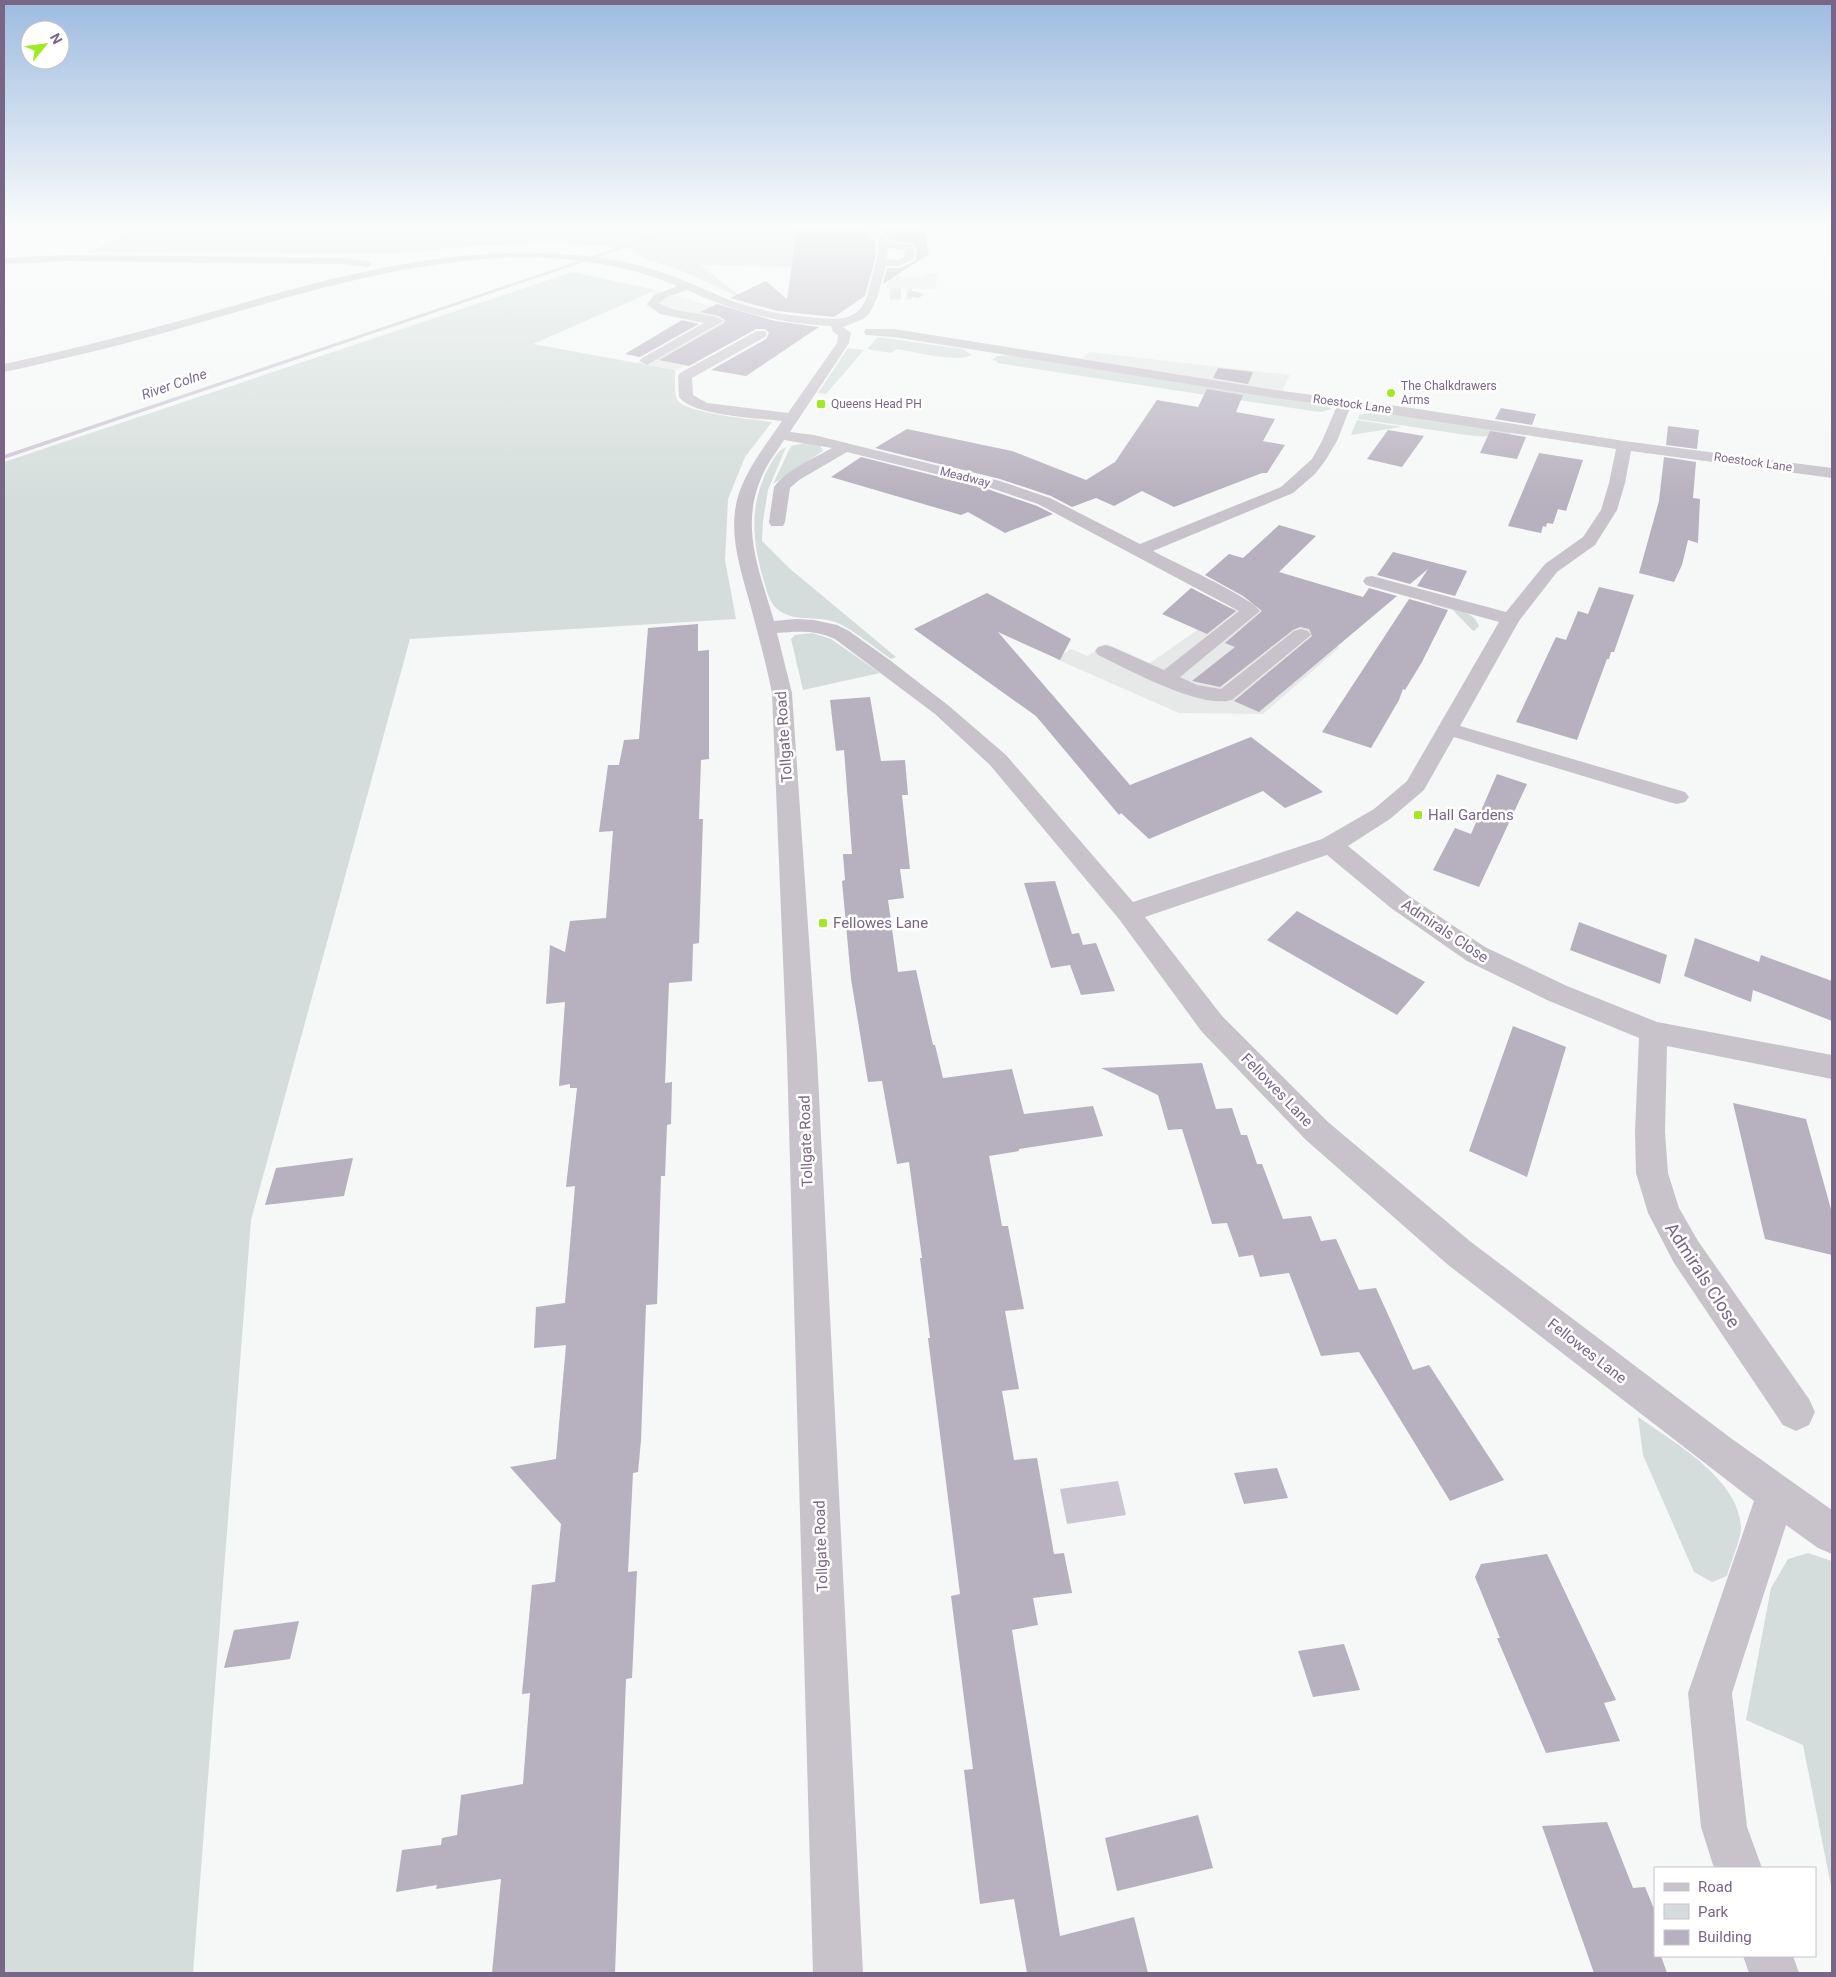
<svg xmlns="http://www.w3.org/2000/svg" width="1836" height="1977" font-family="Roboto,sans-serif">
<style>
.built{fill:#e7e9e9}
.green{fill:#d4dddb}
.water{fill:#ccc6d3}
.lines{fill:none;stroke-linecap:round;stroke-linejoin:round}
.stream{fill:#ccc6d3;fill-rule:evenodd}
.building{fill:#b7b0be}
.minor-tunnel{stroke:#d6d4da;stroke-width:11;stroke-dasharray:11 5.5;stroke-linecap:butt}
.minor{fill:#c8c3cb;fill-rule:evenodd}
.poi-dot{fill:#a0e924;stroke:#fff;stroke-width:2}
.labels{text-anchor:middle;dominant-baseline:central;stroke-width:5;stroke-linejoin:round;paint-order:stroke}
.far-poi-label{font-size:12px;fill:#796687;stroke:#fff;text-anchor:start}
.far-street-label{font-size:12px;fill:#796687;stroke:#fff}
.far-water-label{font-size:14px;font-style:italic;fill:#7b6c91;stroke:#fff}
.street-label{font-size:15px;fill:#796687;stroke:#fff}
.poi-label{font-size:15px;fill:#796687;stroke:#fff;text-anchor:start}
.near-street-label{font-size:18px;fill:#796687;stroke:#fff}
</style>
<rect width="100%" height="100%" fill="#f5f8f6"/>
<path class="built" d="M 937,273 L 938,279 L 934,289 L 886,288 L 889,277 L 922,277 L 922,274 Z
M 656,290 L 714,307 L 761,324 L 732,342 L 675,370 L 636,363 L 704,323 L 659,313 L 646,306 Z
M 1089,352 L 1290,375 L 1282,392 L 1082,359 Z
M 1248,601 L 1296,620 L 1327,642 L 1340,647 L 1263,714 L 1179,713 L 1056,659 L 1071,649 L 1087,656 L 1107,644 L 1150,663 L 1226,610 Z"/>
<path class="green" d="M 150,223 L 814,223 L 866,269 L 700,265 L 747,301 L 685,272 L 646,259 L 629,249 L 599,246 L 550,242 L 465,247 L 398,253 L 88,252 Z
M 572,272 L 656,290 L 533,344 L 675,370 C 676,379 673,394 678,401 C 689,414 753,419 772,422 L 745,457 L 728,499 L 725,560 L 736,619 L 410,639 L 251,1220 L 193,1973 L 4,1973 L 4,462 Z
M 878,337 L 963,349 L 972,355 C 956,363 915,352 897,349 L 891,353 L 867,349 Z
M 848,348 L 864,350 L 826,394 L 818,393 Z
M 1011,355 L 1321,403 L 1328,405 L 1331,409 L 1322,412 L 1312,411 L 997,363 L 997,361 L 992,360 L 997,356 Z
M 1385,411 L 1507,430 L 1514,437 L 1474,436 L 1358,419 L 1359,415 Z
M 1357,420 L 1402,427 L 1351,435 Z
M 808,442 L 820,445 L 823,451 L 773,484 L 791,446 Z
M 786,447 L 768,490 L 763,521 L 762,541 L 789,568 L 896,657 L 891,659 C 874,647 857,633 840,624 C 820,614 795,624 777,609 C 769,602 766,588 763,578 C 752,539 749,504 769,467 C 774,458 777,451 786,447 Z
M 1433,602 C 1447,606 1474,610 1479,626 L 1474,631 L 1472,630 L 1453,610 L 1430,604 Z
M 812,633 L 831,639 L 880,673 L 803,690 L 791,639 L 795,635 Z
M 1638,1417 C 1673,1442 1740,1479 1741,1528 C 1741,1539 1730,1564 1727,1576 L 1712,1582 L 1694,1572 L 1643,1455 Z
M 1808,1553 L 1832,1561 L 1832,1891 L 1803,1745 L 1746,1720 L 1771,1588 L 1788,1559 Z"/>
<path class="water" d="M 1118,1481 L 1126,1515 L 1067,1524 L 1060,1489 Z"/>
<g class="lines">
<path class="stream" d="M 691,223 L 698,223 L 4,459 L 4,455 Z"/>
</g>
<path class="building" d="M 798,223 L 858,223 L 876,242 L 875,259 L 865,296 L 834,317 L 777,311 L 730,298 L 766,281 L 787,299 Z
M 874,223 L 923,223 L 929,254 L 883,284 L 887,268 L 900,268 L 915,261 L 917,250 L 912,243 L 890,240 L 888,237 Z
M 717,304 L 775,321 L 819,327 L 746,376 L 711,370 L 766,339 L 769,333 L 765,329 L 756,329 L 689,366 L 659,360 L 724,323 L 725,320 L 719,316 L 700,312 Z
M 682,320 L 699,324 L 640,357 L 625,354 Z
M 1218,368 L 1253,372 L 1248,384 L 1213,378 Z
M 1207,389 L 1243,395 L 1236,412 L 1275,419 L 1263,441 L 1285,445 L 1267,473 L 1262,473 L 1174,507 L 1142,491 L 1114,506 L 1096,498 L 1072,507 L 1051,496 L 1000,479 L 875,448 L 907,429 L 1012,451 L 1086,480 L 1115,462 L 1157,400 L 1198,407 Z
M 1501,408 L 1536,414 L 1532,425 L 1495,419 Z
M 1668,426 L 1699,430 L 1697,449 L 1666,445 Z
M 1388,430 L 1424,436 L 1402,467 L 1367,459 Z
M 1490,431 L 1526,437 L 1517,459 L 1480,453 Z
M 1539,453 L 1583,460 L 1566,511 L 1558,509 L 1553,524 L 1547,523 L 1546,527 L 1543,526 L 1541,533 L 1508,526 Z
M 861,457 L 987,489 L 1037,506 L 1053,514 L 1005,533 L 968,512 L 961,515 L 831,477 Z
M 1664,457 L 1696,462 L 1693,498 L 1700,499 L 1698,543 L 1688,540 L 1682,565 L 1674,582 L 1639,573 L 1659,501 Z
M 1279,525 L 1316,536 L 1279,572 L 1363,597 L 1369,588 L 1397,596 L 1259,712 L 1234,701 L 1312,636 L 1309,629 L 1300,627 L 1293,630 L 1220,687 L 1192,681 L 1235,647 L 1225,643 L 1262,611 L 1243,596 L 1205,575 L 1229,554 L 1243,558 Z
M 1393,552 L 1432,562 L 1467,571 L 1455,596 L 1417,586 L 1428,569 L 1410,584 L 1377,575 Z
M 1599,587 L 1634,595 L 1614,652 L 1611,652 L 1609,659 L 1607,659 L 1577,740 L 1516,722 L 1556,637 L 1566,640 L 1578,611 L 1588,614 Z
M 1191,588 L 1236,611 L 1207,634 L 1162,614 Z
M 987,593 L 1071,639 L 1060,660 L 998,632 L 1130,785 L 1251,737 L 1323,792 L 1285,808 L 1263,791 L 1149,839 L 1121,813 L 1119,815 L 1036,716 L 914,629 Z
M 1409,599 L 1448,610 L 1422,662 L 1405,690 L 1403,689 L 1399,700 L 1371,748 L 1322,732 Z
M 698,624 L 698,651 L 709,650 L 709,759 L 701,760 L 699,819 L 703,819 L 699,943 L 693,944 L 692,981 L 669,983 L 665,1083 L 672,1082 L 671,1124 L 667,1125 L 665,1176 L 661,1176 L 657,1304 L 646,1305 L 641,1440 L 638,1472 L 633,1473 L 628,1572 L 637,1571 L 632,1678 L 626,1679 L 615,1973 L 492,1973 L 501,1879 L 436,1889 L 437,1885 L 396,1892 L 402,1850 L 441,1845 L 442,1838 L 457,1835 L 461,1795 L 523,1784 L 530,1693 L 522,1694 L 532,1585 L 555,1582 L 561,1524 L 510,1467 L 556,1459 L 566,1345 L 534,1348 L 536,1307 L 565,1303 L 575,1186 L 566,1187 L 577,1088 L 570,1088 L 570,1084 L 559,1086 L 565,1002 L 546,1004 L 550,945 L 565,952 L 570,921 L 606,918 L 613,831 L 599,832 L 608,765 L 619,765 L 624,740 L 639,739 L 648,628 Z
M 870,697 L 881,761 L 905,760 L 908,795 L 902,795 L 910,869 L 900,869 L 904,898 L 888,900 L 898,972 L 916,970 L 933,1045 L 935,1045 L 943,1078 L 1012,1069 L 1024,1114 L 1093,1106 L 1103,1136 L 1019,1149 L 1019,1151 L 989,1156 L 1002,1226 L 1008,1226 L 1024,1309 L 1005,1311 L 1019,1389 L 1002,1391 L 1014,1460 L 1037,1458 L 1054,1554 L 1064,1553 L 1072,1593 L 1033,1598 L 1038,1625 L 1012,1630 L 1060,1936 L 1134,1917 L 1148,1973 L 1027,1973 L 1014,1899 L 980,1904 L 964,1770 L 973,1769 L 951,1596 L 960,1594 L 928,1338 L 930,1338 L 920,1258 L 922,1258 L 909,1162 L 897,1164 L 882,1081 L 868,1082 L 851,979 L 842,881 L 845,880 L 843,854 L 852,854 L 844,750 L 836,751 L 830,700 Z
M 1497,774 L 1527,784 L 1479,887 L 1433,870 L 1455,828 L 1471,834 Z
M 1055,881 L 1072,934 L 1079,933 L 1083,945 L 1096,943 L 1115,991 L 1081,995 L 1070,965 L 1051,968 L 1024,883 Z
M 1297,911 L 1425,982 L 1397,1015 L 1267,940 Z
M 1579,922 L 1667,955 L 1660,984 L 1570,950 Z
M 1695,938 L 1759,962 L 1761,955 L 1832,981 L 1832,1021 L 1753,990 L 1751,1002 L 1684,976 Z
M 1513,1026 L 1566,1047 L 1527,1177 L 1469,1151 Z
M 1202,1063 L 1216,1109 L 1232,1108 L 1241,1135 L 1247,1135 L 1257,1164 L 1262,1164 L 1283,1219 L 1311,1216 L 1321,1241 L 1336,1239 L 1359,1290 L 1376,1288 L 1413,1370 L 1429,1365 L 1504,1480 L 1450,1501 L 1359,1352 L 1321,1356 L 1289,1273 L 1260,1277 L 1253,1255 L 1239,1257 L 1227,1223 L 1212,1224 L 1182,1129 L 1168,1130 L 1158,1095 L 1101,1068 Z
M 1733,1103 L 1806,1119 L 1832,1213 L 1832,1255 L 1765,1239 Z
M 353,1158 L 344,1196 L 265,1205 L 276,1168 Z
M 1277,1468 L 1288,1498 L 1244,1504 L 1234,1473 Z
M 1547,1554 L 1616,1700 L 1604,1703 L 1620,1741 L 1546,1753 L 1497,1638 L 1500,1638 L 1475,1577 L 1481,1564 Z
M 299,1621 L 290,1659 L 224,1668 L 234,1630 Z
M 1344,1644 L 1360,1690 L 1313,1697 L 1298,1651 Z
M 1198,1815 L 1213,1868 L 1117,1891 L 1105,1838 Z
M 1607,1822 L 1633,1888 L 1645,1887 L 1655,1911 L 1655,1956 L 1661,1956 L 1667,1973 L 1594,1973 L 1542,1826 Z"/>
<g class="lines">
<path class="minor-tunnel" d="M 890,294 L 912,294"/>
<path class="minor" d="M 860,223 L 871,223 L 887,238 L 888,242 L 912,245 L 915,250 L 914,259 L 899,266 L 886,266 L 877,298 L 869,314 L 863,319 L 843,327 L 851,333 L 849,343 L 790,432 L 814,435 L 1000,481 L 1050,498 L 1140,544 L 1281,487 L 1312,459 L 1322,441 L 1337,406 L 1275,398 L 894,337 L 866,335 L 864,332 L 866,329 L 894,329 L 1275,390 L 1405,407 L 1624,441 L 1832,468 L 1832,478 L 1631,451 L 1625,483 L 1617,510 L 1595,545 L 1557,572 L 1519,621 L 1460,726 L 1685,792 L 1689,797 L 1685,802 L 1677,804 L 1669,802 L 1454,737 L 1424,790 L 1390,819 L 1348,846 L 1409,896 L 1485,947 L 1567,986 L 1657,1022 L 1832,1055 L 1832,1079 L 1667,1046 L 1665,1132 L 1668,1173 L 1679,1208 L 1698,1241 L 1809,1399 L 1815,1412 L 1809,1425 L 1796,1431 L 1783,1425 L 1674,1263 L 1648,1213 L 1636,1173 L 1635,1132 L 1639,1038 L 1547,1000 L 1467,961 L 1391,908 L 1327,855 L 1145,917 L 1222,1016 L 1328,1122 L 1471,1242 L 1732,1439 L 1832,1510 L 1832,1554 L 1818,1548 L 1786,1525 L 1732,1693 L 1747,1827 L 1762,1868 L 1714,1868 L 1701,1827 L 1688,1693 L 1754,1501 L 1447,1264 L 1306,1140 L 1202,1032 L 1119,919 L 990,765 L 935,714 L 835,639 C 816,630 798,631 777,633 L 792,693 L 817,1056 L 863,1973 L 813,1973 L 787,1056 L 772,693 C 766,663 758,634 750,604 C 742,574 731,543 735,511 C 739,477 764,448 782,421 C 758,418 693,416 679,397 L 678,376 L 680,373 L 757,331 L 765,331 L 767,334 L 765,337 L 692,378 L 693,395 L 707,403 L 788,413 L 837,343 L 838,335 L 833,332 L 831,326 C 780,324 733,311 687,290 L 667,297 L 659,303 C 675,315 715,312 723,321 L 647,365 L 640,361 L 642,358 L 704,323 L 660,314 L 647,304 L 655,295 L 677,286 C 523,222 349,280 198,323 C 134,342 69,358 4,372 L 4,364 C 66,351 128,335 190,318 C 316,282 442,243 575,255 C 605,257 635,263 664,273 C 688,281 711,293 735,302 C 762,311 790,316 819,318 C 833,319 849,321 860,309 C 867,302 869,288 872,278 C 875,266 879,253 878,241 ZM 888,248 L 905,250 L 904,257 L 898,260 L 887,259 ZM 1350,408 L 1616,449 L 1609,483 L 1601,510 L 1583,537 L 1545,564 L 1506,612 L 1372,576 L 1366,577 L 1363,581 L 1366,585 L 1499,622 L 1407,781 L 1374,809 L 1322,839 L 1133,902 L 1006,755 L 949,706 L 891,661 L 849,631 L 837,625 L 814,620 L 796,619 L 774,621 C 758,566 737,521 767,466 C 772,457 779,448 784,440 L 832,448 C 813,459 787,469 774,487 L 769,522 L 771,526 L 783,526 L 785,522 L 790,488 L 799,480 L 847,452 L 988,487 L 1038,504 L 1239,611 L 1164,670 L 1112,647 L 1105,645 L 1098,647 L 1095,651 L 1098,655 C 1130,670 1199,709 1232,700 L 1311,635 L 1308,631 L 1301,629 L 1294,631 L 1221,689 L 1197,685 L 1180,677 L 1260,611 C 1251,597 1173,562 1153,551 L 1293,493 L 1315,474 L 1325,461 L 1337,441 Z
M 65,255 L 344,258 L 367,261 L 372,264 L 367,267 L 344,264 L 65,261 L 4,264 L 4,258 Z
M 912,291 L 922,293 L 924,295 L 918,298 L 908,296 L 906,294 Z
M 1743,1956 L 1793,1956 L 1799,1973 L 1749,1973 Z"/>
</g>
<linearGradient id="sky" x2="0" y2="1"><stop stop-color="#9dbbe0"/><stop offset="0.45" stop-color="#fafcfb"/><stop offset="1" stop-color="#fafcfb" stop-opacity="0"/></linearGradient>
<rect width="1836" height="500" fill="url(#sky)"/>
<g class="poi-dot">
<circle cx="1391" cy="393" r="5"/>
<rect x="816" y="399" width="10" height="10" rx="2.5"/>
<rect x="1413" y="810" width="10" height="10" rx="2.5"/>
<rect x="818" y="918" width="10" height="10" rx="2.5"/>
</g>
<g class="labels">
<g class="far-poi-label">
<text x="1401" y="386">The Chalkdrawers<tspan x="1401" dy="14">Arms</tspan></text>
<text x="831" y="404">Queens Head PH</text>
</g>
<g class="far-street-label">
<text transform="translate(1352 404) rotate(8)">Roestock Lane</text>
<text transform="translate(1753 462) rotate(8)">Roestock Lane</text>
<text transform="translate(965 477) rotate(14)">Meadway</text>
</g>
<g class="far-water-label">
<text transform="translate(174 384) rotate(-19)">River Colne</text>
</g>
<g class="street-label">
<text transform="translate(784 737) rotate(-94)">Tollgate Road</text>
<text transform="translate(1445 931) rotate(34)">Admirals Close</text>
<text transform="translate(1277 1090) rotate(46)">Fellowes Lane</text>
<text transform="translate(806 1141) rotate(-92)">Tollgate Road</text>
<text transform="translate(1587 1351) rotate(38)">Fellowes Lane</text>
<text transform="translate(821 1546) rotate(-92)">Tollgate Road</text>
</g>
<g class="poi-label">
<text x="1428" y="815">Hall Gardens</text>
<text x="833" y="923">Fellowes Lane</text>
</g>
<g class="near-street-label">
<text transform="translate(1703 1275) rotate(57)">Admirals Close</text>
</g>
</g>
<rect width="1836" height="1977" fill="none" stroke="#796687" stroke-width="10"/>
<rect x="1654" y="1867" width="162" height="90" fill="#ffffff" stroke="#c9c2cf"/>
<rect x="1664" y="1883" width="25" height="8" fill="#c8c3cb" stroke="#c9c2cf"/>
<text x="1698" y="1892" font-size="15" fill="#796687">Road</text>
<rect x="1664" y="1904" width="25" height="15" fill="#d4dddb" stroke="#c9c2cf"/>
<text x="1698" y="1917" font-size="15" fill="#796687">Park</text>
<rect x="1664" y="1930" width="25" height="15" fill="#b7b0be" stroke="#c9c2cf"/>
<text x="1698" y="1942" font-size="15" fill="#796687">Building</text>
<g transform="translate(45 45) rotate(61)"><circle r="24" fill="#ffffff" stroke="#c9c2cf"/>
<path d="M0-4L9 19L0 12L-9 19Z" fill="#a0e924"/>
<text y="-8" font-size="14" font-weight="bold" text-anchor="middle" fill="#796687">N</text>
</g>
</svg>
